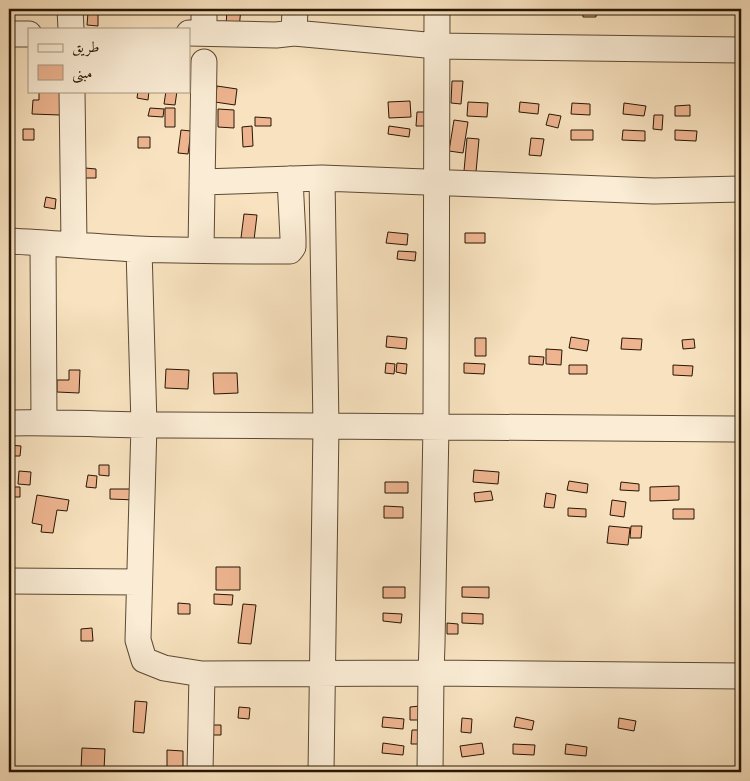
<svg xmlns="http://www.w3.org/2000/svg" width="750" height="781" font-family="'IM FELL English',Amiri,serif">
<style>
.building{fill:#edb48f;stroke:#271604}
.lines{fill:none;stroke-linecap:round;stroke-linejoin:round}
.minor-casing{stroke:#5b4933;stroke-width:27}
.minor{stroke:#faecd5;stroke-width:25}
</style>
<rect width="100%" height="100%" fill="#f8e2bf"/>
<filter id="stains"><feTurbulence type="fractalNoise" baseFrequency=".004" numOctaves="4"/><feColorMatrix values="0 0 0 0 .2 0 0 0 0 .09 0 0 0 0 .02 0 0 0 .5 -.17"/></filter>
<radialGradient id="worn" r=".72"><stop offset=".6" stop-color="#630" stop-opacity="0"/><stop offset="1" stop-color="#630" stop-opacity=".3"/></radialGradient>
<path class="building" d="M 227,9 L 241,9 L 239,28 L 226,27 Z
M 582,9 L 596,9 L 596,17 L 583,17 Z
M 88,13 L 98,14 L 98,26 L 87,25 Z
M 452,81 L 463,81 L 461,104 L 451,103 Z
M 217,86 L 237,89 L 235,105 L 215,102 Z
M 39,91 L 62,91 L 60,115 L 32,114 L 33,100 L 39,100 Z
M 138,91 L 149,91 L 148,100 L 137,98 Z
M 166,91 L 177,91 L 175,105 L 164,104 Z
M 410,101 L 411,117 L 389,118 L 388,102 Z
M 468,102 L 488,103 L 487,117 L 467,116 Z
M 520,102 L 539,104 L 538,114 L 519,112 Z
M 572,103 L 590,104 L 590,115 L 571,114 Z
M 624,103 L 646,106 L 644,116 L 623,114 Z
M 690,105 L 690,116 L 675,116 L 675,106 Z
M 150,108 L 164,109 L 163,117 L 148,116 Z
M 165,108 L 175,108 L 175,127 L 165,127 Z
M 218,109 L 234,110 L 234,128 L 218,127 Z
M 417,112 L 426,112 L 425,126 L 416,126 Z
M 549,114 L 561,116 L 558,128 L 546,125 Z
M 654,115 L 663,115 L 662,130 L 653,129 Z
M 255,117 L 271,118 L 271,126 L 255,126 Z
M 454,120 L 468,122 L 463,153 L 449,151 Z
M 252,126 L 253,146 L 243,147 L 242,127 Z
M 389,126 L 410,129 L 409,137 L 388,134 Z
M 23,129 L 34,129 L 34,140 L 23,140 Z
M 181,130 L 191,131 L 188,154 L 178,153 Z
M 571,130 L 593,130 L 593,140 L 571,140 Z
M 623,130 L 645,131 L 645,141 L 622,140 Z
M 675,130 L 697,131 L 696,141 L 675,140 Z
M 138,137 L 150,137 L 150,148 L 138,148 Z
M 467,138 L 479,139 L 476,172 L 464,171 Z
M 531,138 L 544,139 L 541,156 L 529,155 Z
M 85,168 L 96,169 L 96,178 L 84,178 Z
M 46,197 L 56,199 L 55,209 L 44,207 Z
M 244,214 L 257,215 L 254,240 L 241,238 Z
M 388,232 L 408,234 L 407,245 L 386,243 Z
M 465,233 L 485,233 L 485,243 L 465,243 Z
M 398,251 L 416,252 L 415,261 L 397,259 Z
M 387,336 L 407,338 L 406,349 L 386,347 Z
M 571,337 L 589,340 L 587,351 L 569,348 Z
M 475,338 L 486,338 L 486,356 L 475,356 Z
M 622,338 L 642,339 L 641,350 L 621,349 Z
M 694,339 L 695,348 L 683,349 L 682,340 Z
M 546,349 L 562,350 L 561,365 L 546,364 Z
M 529,356 L 544,357 L 543,365 L 529,364 Z
M 386,363 L 395,364 L 394,374 L 385,373 Z
M 397,363 L 407,364 L 406,374 L 396,372 Z
M 464,363 L 485,364 L 484,374 L 464,373 Z
M 569,365 L 587,365 L 587,374 L 569,374 Z
M 673,365 L 693,366 L 692,376 L 673,375 Z
M 166,369 L 189,370 L 188,389 L 165,388 Z
M 69,370 L 80,370 L 79,393 L 57,392 L 57,380 L 69,380 Z
M 213,373 L 237,373 L 238,393 L 214,394 Z
M 9,445 L 21,446 L 20,456 L 9,456 Z
M 99,465 L 109,465 L 109,476 L 99,475 Z
M 474,470 L 499,472 L 498,484 L 473,482 Z
M 19,471 L 31,472 L 30,485 L 18,484 Z
M 88,475 L 97,476 L 96,488 L 86,487 Z
M 569,481 L 588,484 L 587,493 L 567,490 Z
M 385,482 L 408,482 L 408,493 L 385,493 Z
M 621,482 L 639,484 L 639,491 L 620,490 Z
M 679,486 L 679,500 L 650,501 L 650,487 Z
M 9,487 L 20,487 L 20,497 L 9,497 Z
M 110,489 L 136,489 L 136,500 L 110,499 Z
M 491,491 L 493,500 L 475,502 L 474,493 Z
M 546,493 L 556,495 L 554,508 L 544,507 Z
M 37,495 L 69,500 L 67,511 L 57,510 L 53,533 L 41,532 L 42,525 L 32,523 Z
M 612,500 L 626,502 L 624,517 L 610,515 Z
M 384,506 L 403,507 L 403,518 L 384,518 Z
M 568,508 L 586,509 L 586,517 L 568,516 Z
M 673,509 L 694,509 L 694,519 L 673,519 Z
M 609,526 L 630,528 L 628,545 L 607,543 Z
M 631,526 L 642,526 L 641,538 L 630,538 Z
M 216,567 L 240,567 L 240,590 L 216,590 Z
M 383,587 L 405,587 L 405,598 L 383,598 Z
M 462,587 L 489,587 L 489,598 L 462,597 Z
M 214,594 L 233,595 L 232,605 L 214,604 Z
M 178,603 L 190,604 L 190,614 L 178,614 Z
M 243,604 L 256,605 L 251,644 L 238,643 Z
M 383,613 L 402,614 L 401,623 L 383,621 Z
M 462,613 L 483,614 L 483,624 L 462,623 Z
M 447,623 L 458,624 L 458,634 L 447,634 Z
M 92,628 L 93,641 L 81,641 L 81,629 Z
M 135,701 L 147,702 L 144,733 L 133,732 Z
M 420,706 L 421,720 L 410,720 L 410,707 Z
M 239,707 L 250,708 L 249,719 L 238,718 Z
M 383,717 L 404,719 L 403,729 L 382,727 Z
M 516,717 L 534,721 L 532,730 L 514,727 Z
M 462,718 L 472,719 L 471,733 L 461,732 Z
M 619,718 L 636,721 L 634,731 L 618,728 Z
M 213,725 L 221,725 L 221,735 L 212,735 Z
M 412,730 L 419,730 L 418,744 L 411,744 Z
M 383,743 L 404,746 L 403,755 L 382,753 Z
M 482,743 L 484,754 L 462,757 L 460,746 Z
M 513,744 L 535,745 L 534,755 L 513,754 Z
M 566,744 L 587,747 L 586,756 L 565,754 Z
M 82,748 L 105,749 L 104,770 L 81,769 Z
M 167,750 L 183,751 L 183,772 L 167,772 Z"/>
<g class="lines">
<g class="minor-casing">
<path id="minor" d="M 70,9 L 71,29
M 189,33 L 276,35 L 294,33 L 295,9
M 204,33 L 204,9
M 294,33 L 437,46 L 741,50
M 9,34 L 29,34
M 72,91 L 74,244
M 202,182 L 322,178 L 654,191 L 741,189
M 9,241 C 52,243 96,247 139,249 C 189,251 240,251 290,251 L 293,247 L 293,238 L 290,179
M 43,243 L 44,422
M 139,249 L 144,425 L 138,640 L 144,660 L 164,668 L 202,674 L 431,673 L 741,676
M 201,250 L 204,62
M 9,423 C 62,422 114,425 167,425 C 359,426 550,427 741,429
M 9,581 L 139,582
M 200,772 L 202,674
M 321,772 L 326,426 L 322,178
M 430,772 L 431,673 L 432,644 L 436,426 L 437,9"/>
</g>
<use href="#minor" class="minor"/>
</g>
<rect width="750" height="781" fill="none" stroke="#f8e2bf" stroke-width="30"/>
<rect x="10" y="10" width="730" height="761" fill="none" stroke="#271604" stroke-width="2.5"/>
<rect x="15" y="15" width="720" height="751" fill="none" stroke="#271604"/>
<rect x="28" y="28" width="162" height="65" fill="#faecd5" stroke="#a69681"/>
<rect x="38" y="44" width="25" height="8" fill="#faecd5" stroke="#a69681"/>
<text x="72" y="52" font-size="15" fill="#271604">طريق</text>
<rect x="38" y="65" width="25" height="15" fill="#edb48f" stroke="#a69681"/>
<text x="72" y="78" font-size="15" fill="#271604">مبنى</text>
<rect width="100%" height="100%" filter="url(#stains)"/>
<rect width="100%" height="100%" fill="url(#worn)"/>
</svg>
